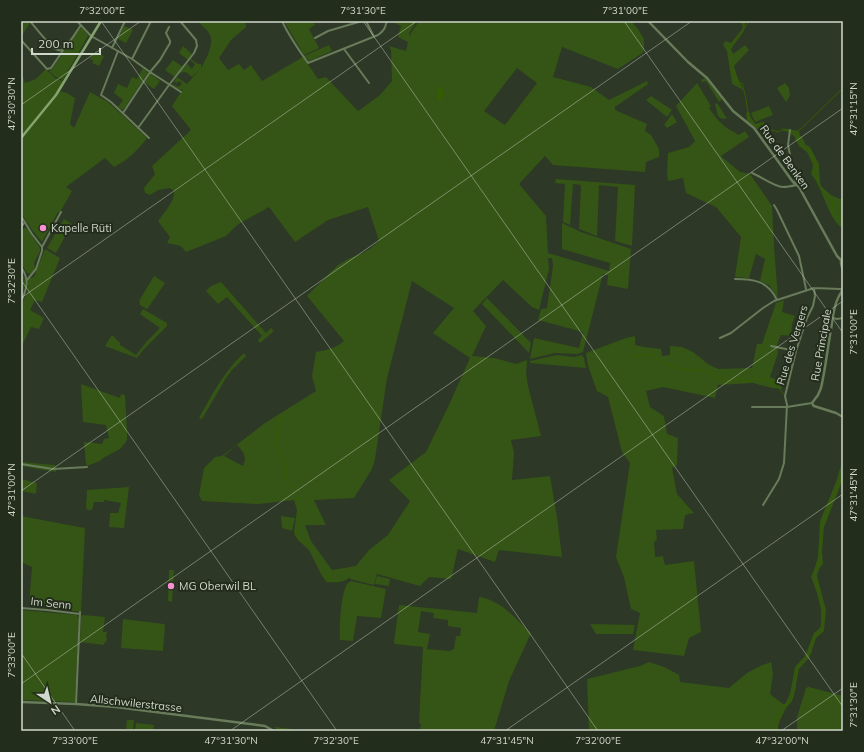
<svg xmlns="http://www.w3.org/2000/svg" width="864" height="752" font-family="Mulish,sans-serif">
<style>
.green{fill:#345515;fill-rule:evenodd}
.water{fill:#345d00}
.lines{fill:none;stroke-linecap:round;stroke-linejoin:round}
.stream{stroke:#345d00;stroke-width:1}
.minor{stroke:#687b5a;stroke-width:2}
.tertiary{stroke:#687b5a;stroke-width:2.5}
.secondary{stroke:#84a36e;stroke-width:2.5}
.ticks{fill:none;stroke:#d0d7cb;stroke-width:1;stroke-opacity:0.45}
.poi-dot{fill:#f690d0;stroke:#232d1c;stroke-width:1.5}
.labels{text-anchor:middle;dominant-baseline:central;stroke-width:4;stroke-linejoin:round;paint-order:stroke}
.street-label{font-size:11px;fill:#d0d7cb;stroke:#232d1c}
.poi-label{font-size:11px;fill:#d0d7cb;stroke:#232d1c;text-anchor:start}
.neatline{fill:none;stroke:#d0d7cb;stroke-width:1.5}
.ticks-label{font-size:10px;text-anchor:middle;fill:#d0d7cb}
</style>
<rect width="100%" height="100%" fill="#2d3826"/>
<path class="green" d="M 21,21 L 28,21 L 30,23 L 21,37 Z
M 197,21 L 245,21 L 246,27 L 231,40 L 219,58 L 228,70 L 239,64 L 244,70 L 251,65 L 262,81 L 303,57 L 318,79 L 326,77 L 358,111 L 380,95 L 392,81 L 391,50 L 389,46 L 406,51 L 408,42 L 398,37 L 398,36 L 401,26 L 391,21 L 417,21 L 409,33 L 410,37 L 411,33 L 419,21 L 631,21 L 638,29 L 644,39 L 644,51 L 641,54 L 618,69 L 562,47 L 553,77 L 591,87 L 609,100 L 647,81 L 648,84 L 615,107 L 615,110 L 647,124 L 645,131 L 651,135 L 659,149 L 659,157 L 646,162 L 645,172 L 553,165 L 545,156 L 519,184 L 546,216 L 548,253 L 609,271 L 610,263 L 562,249 L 562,223 L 581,232 L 631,249 L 628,289 L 607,285 L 608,275 L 603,274 L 583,352 L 577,354 L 555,353 L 530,359 L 534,338 L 579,348 L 583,332 L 538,320 L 541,309 L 547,308 L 553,266 L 552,258 L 548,258 L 549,269 L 539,310 L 532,307 L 503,280 L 473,311 L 486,326 L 472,356 L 494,358 L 516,364 L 527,360 L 526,373 L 528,386 L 541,436 L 511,440 L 514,453 L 512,480 L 550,476 L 557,517 L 562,557 L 499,550 L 495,562 L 458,549 L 451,579 L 429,577 L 420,586 L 377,574 L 374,585 L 350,579 L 350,577 C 343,584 335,582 325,582 L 326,581 L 322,576 L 309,550 L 299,541 L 295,536 L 294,532 L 297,510 L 294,500 L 258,504 L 202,501 L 199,495 L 204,468 L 215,457 L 222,456 L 265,423 L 316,391 L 312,376 L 316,352 C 327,350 336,348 344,341 L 307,296 L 338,265 L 350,258 L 363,253 L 371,248 L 379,241 L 368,207 L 328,220 L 295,242 L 269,207 L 237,225 L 226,236 L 186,252 L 181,246 L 167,243 L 170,237 L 158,221 C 164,213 175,201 174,191 L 170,188 L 158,190 L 150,195 L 145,193 L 144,188 L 155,174 L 152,166 L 191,130 L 172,106 L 183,89 L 180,90 L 172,85 L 172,84 L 179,87 L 182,83 L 179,81 L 177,83 L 174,82 L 177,77 L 187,84 L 200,69 L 192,77 C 187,73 186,70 179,74 L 179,73 L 187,64 L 192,69 L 195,64 L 190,60 L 191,59 L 198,64 L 201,64 L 201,68 C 206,60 214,45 210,35 C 208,30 201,25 197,21 ZM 517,68 L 537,83 L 505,125 L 484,111 ZM 412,281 L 454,308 L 433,333 L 470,358 L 448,407 L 426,452 L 389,480 L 410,501 L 388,535 L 369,550 L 356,566 L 332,570 L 311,541 L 305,525 L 326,525 L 314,500 L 354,498 L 372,469 L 375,459 L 387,378 ZM 237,445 C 244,452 247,457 243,466 L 224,456 Z
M 284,21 L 305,21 L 305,22 L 312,21 L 315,25 L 309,29 L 319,48 L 304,55 Z
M 739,21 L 745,21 L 744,31 L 731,49 L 733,54 L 745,45 L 749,50 L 734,66 L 737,76 L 743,90 L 732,84 L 727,51 L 723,45 L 725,41 L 731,43 L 743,28 L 742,24 Z
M 124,26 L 133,30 L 126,43 L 118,39 Z
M 80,28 L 82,28 L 87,34 L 88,36 L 63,80 C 57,78 54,76 49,71 L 52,69 Z
M 329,45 L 332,51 L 309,61 L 304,56 Z
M 183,46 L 192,54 L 188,60 L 179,53 Z
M 95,52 L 104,56 L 99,66 L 92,63 L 94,61 L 90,59 Z
M 173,60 L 183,67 L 175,77 L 165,70 Z
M 143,68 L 147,72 L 147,74 L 124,109 L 122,110 L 118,107 L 123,100 L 114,93 L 118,84 L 127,88 L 132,77 L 137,79 Z
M 46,69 L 55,78 L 65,82 L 60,91 L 67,93 L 75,98 L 70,124 L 74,128 L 90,92 L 108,102 L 147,138 C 138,150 128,160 114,167 L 105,158 L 66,187 L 72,191 L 60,212 L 58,212 L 42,242 L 32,230 L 21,213 L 21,70 L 25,83 L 36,79 Z
M 149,74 L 151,74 L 160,81 L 154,89 L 144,82 Z
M 705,78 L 722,99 L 719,102 L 706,81 L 702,82 L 701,80 Z
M 697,83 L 711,106 L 709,108 C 718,122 724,127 739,135 L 745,131 L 749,137 L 721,156 L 740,172 L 750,174 L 772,206 L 774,246 L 778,298 L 769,285 L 760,281 L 765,259 L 756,254 L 749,278 L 735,277 L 741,237 L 716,207 L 686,193 L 683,178 L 668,181 L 667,173 L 668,153 L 689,147 L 695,141 L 676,106 Z
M 785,83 L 789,88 L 790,96 L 786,102 L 777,88 Z
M 651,96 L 672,110 L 667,117 L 646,100 Z
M 717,103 L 726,117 L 727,117 L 727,118 L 722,119 L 718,116 L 715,104 Z
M 769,106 L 773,115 L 755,122 L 751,113 Z
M 749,111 L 751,119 L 755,124 L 763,122 L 769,124 L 765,127 L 761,125 L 758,130 L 756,128 L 747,121 L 746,113 Z
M 672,114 L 677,122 L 667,128 L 664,125 Z
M 781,128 L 799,131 L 800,136 L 802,137 L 806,145 L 810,147 L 819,164 L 820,182 L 821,186 L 831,195 L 840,199 L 843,198 L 843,229 C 826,216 824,189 811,174 L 813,165 L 807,152 L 799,146 L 794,136 Z
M 556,179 L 635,185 L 632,246 L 615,241 L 618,187 L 599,185 L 597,236 L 579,229 L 581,185 L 573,184 L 570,225 L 563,222 L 565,184 L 555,183 Z
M 64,219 L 72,224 L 56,253 L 47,248 Z
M 24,228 L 27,228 L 40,248 L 40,251 L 34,263 L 35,269 L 31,274 L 27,273 L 21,263 L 21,232 Z
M 45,249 L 60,258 L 42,302 L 35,300 L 30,310 L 44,318 L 39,329 L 31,327 L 21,348 L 21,306 L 28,291 L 28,279 L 30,278 L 34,277 Z
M 21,271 C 28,282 25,287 21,299 Z
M 154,276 L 165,283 L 148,308 L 147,309 L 140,305 L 140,302 L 139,301 Z
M 221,282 L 266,333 L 271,328 L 274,331 L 260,343 L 258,340 L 262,336 L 227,297 L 218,304 L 206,291 L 211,286 Z
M 487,298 L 531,343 L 529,353 L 482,304 Z
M 784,300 L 782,312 L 795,316 L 792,324 L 791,336 L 781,335 L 777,345 L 778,353 L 770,377 L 780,381 L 782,389 L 772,388 L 753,383 L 718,385 L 715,398 L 663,387 L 646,391 L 650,407 L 664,416 L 667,434 L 678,438 L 677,465 L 672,468 L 677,494 L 694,513 L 685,515 L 683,529 L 656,530 L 657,540 L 654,542 L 655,557 L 663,556 L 665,565 L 694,561 L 701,632 L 689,638 L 684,656 L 633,650 L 640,613 L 631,609 L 624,577 L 616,557 L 630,463 L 622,452 L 608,397 L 597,391 L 588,366 L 586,353 L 626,338 L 635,336 L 635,345 L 644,347 L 661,349 L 662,356 L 670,355 L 670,346 L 682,347 L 693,352 L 708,364 L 718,369 L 752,368 L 757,344 L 762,344 L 776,303 Z
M 143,309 L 167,323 L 167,326 L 144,349 L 137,358 L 105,346 L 112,335 L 120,343 L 120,345 L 136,355 L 147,341 L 160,328 L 140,314 Z
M 244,353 L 246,356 L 232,370 L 226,378 L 202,419 L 199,418 C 212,395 224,371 244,353 Z
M 557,355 L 574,357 L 582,355 L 584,358 L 586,368 L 530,363 L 530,361 Z
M 81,384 L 120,398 L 121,394 L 125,395 L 127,432 L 127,439 L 126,442 L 120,449 L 103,458 L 100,461 L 87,466 L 86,464 L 84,442 L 102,444 L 104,439 L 109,438 L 106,425 L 83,422 Z
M 843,459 L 843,479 L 824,527 L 822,551 L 823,564 L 819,569 L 817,576 L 826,610 L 824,631 L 816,638 L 809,658 L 799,669 L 793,699 L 786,708 L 780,720 L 778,726 L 778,731 L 589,731 L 587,679 L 640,666 L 649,662 L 664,667 L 679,675 L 680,682 L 729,688 L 747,673 L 760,666 L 771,662 L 773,674 L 770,694 L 783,704 L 785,704 L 790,694 L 795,667 L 805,656 L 814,633 L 818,630 L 821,626 L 821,609 L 817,593 L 811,577 L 815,567 L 818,557 L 820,521 L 836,482 Z
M 21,462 L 55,465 L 56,472 L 21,466 Z
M 21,479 L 37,483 L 36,494 L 21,491 Z
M 129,487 L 124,528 L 109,527 L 110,513 L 118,513 L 121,503 L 104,500 L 104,502 L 94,502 L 92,510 L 88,510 L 86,508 L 87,490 Z
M 21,516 L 85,528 L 81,612 L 39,606 L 29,605 L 32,567 L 21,562 Z
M 281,516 L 295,518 L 292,531 L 282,528 Z
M 169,570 L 174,570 L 172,602 L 168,601 Z
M 377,576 L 390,579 L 389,586 L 375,584 Z
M 351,581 L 386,589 L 381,618 L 357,616 L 353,641 L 340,640 C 339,630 341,589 348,583 C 349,582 350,582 351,581 Z
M 479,597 C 501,600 516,619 531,633 L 509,681 L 494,731 L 420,731 L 421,724 L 419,723 L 423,647 L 395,644 L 394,642 L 399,605 L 477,613 ZM 421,611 L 434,613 L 433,618 L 448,620 L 448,626 L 461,628 L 460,636 L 456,636 L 454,649 L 449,651 L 427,649 L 430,634 L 418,632 Z
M 21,610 L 77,615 L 79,619 L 75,702 L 22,700 L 21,698 Z
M 83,615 L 105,617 L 103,632 L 107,632 L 106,638 L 107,639 L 106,642 L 104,643 L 104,645 L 80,642 L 81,616 Z
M 123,619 L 164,624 L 165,625 L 163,651 L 121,648 Z
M 590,624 L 635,625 L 633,634 L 596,634 Z
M 808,687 L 809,687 L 843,696 L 843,731 L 797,731 L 797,717 L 806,688 Z
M 127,720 L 134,720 L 133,730 L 126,729 Z
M 136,723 L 154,725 L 153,731 L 135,731 Z
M 275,727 L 310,731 L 278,731 L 275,728 Z"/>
<path class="water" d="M 438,86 L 443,91 L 443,97 L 440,101 L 438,100 L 437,97 Z"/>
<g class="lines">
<path class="stream" d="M 744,28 L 744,21
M 744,29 L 749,21
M 742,31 C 739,36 730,46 729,51 C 729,54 730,55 732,57 L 731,58 L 736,79 L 737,80 L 736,81 L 738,83 L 742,83 L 746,99 L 748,114 L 756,126 L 762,124 L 765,125 L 769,129 L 778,132 L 781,130 L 788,131
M 791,132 L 795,132 L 797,139 L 800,141 L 799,142 L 804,149 L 809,149 L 817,167 L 814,171 L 821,189 L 831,199 L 833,204 L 832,207 L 833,211 L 836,217 L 843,223
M 797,133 L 800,129 L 802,128 L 842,89
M 631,355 L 634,357 C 640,355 648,352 653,355 C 657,357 659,361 663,363 C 669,366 676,367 682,370 L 684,368 L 689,371 C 694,368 699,372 704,370 L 707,373 L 709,372 L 717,377 L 720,377 L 720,379 C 726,383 736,381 742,378 L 745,381 L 750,381 L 757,377 L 758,380 L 761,380 L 764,379 L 770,381 L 771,384 L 773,383 L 776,384 L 784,395
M 281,417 L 276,433 C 278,438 276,442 277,446 C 278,449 280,451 281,454 C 282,455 281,456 281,457 C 283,461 285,465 285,469 C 285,474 283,477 286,481 C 287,483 297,489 299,491 L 300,492
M 299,497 L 297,500 C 301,510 300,515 299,525 C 298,528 296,532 297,535 C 298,538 306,542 309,546
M 326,576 L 327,578 L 327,581
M 778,731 L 776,726 L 776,718 L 778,717 L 781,717 C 779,706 788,709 791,701 C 793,698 793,694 794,691 L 795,690 C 796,684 795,672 798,667 C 799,664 802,662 804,660 C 807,657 807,655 811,653 C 811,647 815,642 815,636 L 823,631 L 823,622 L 825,616 L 823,614 L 825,609 L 820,602 L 820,594 L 816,582 L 815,572 L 818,565 L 820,557 L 820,538 L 822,532 L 820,529 L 829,511 C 828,500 840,486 843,474"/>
<path class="minor" d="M 30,21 C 35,27 52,49 58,50 C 61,51 62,50 64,48 C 70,43 76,32 81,25
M 77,21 L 91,36 L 132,59 L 150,72 L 181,92
M 282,21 C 289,36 298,49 308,63 L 378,35 C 384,31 385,28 387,21
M 366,21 L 374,37
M 315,38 L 328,31 L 362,21
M 21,40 L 47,69 L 51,68 L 64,49
M 112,48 L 125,21
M 344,49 L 369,83
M 118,51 L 101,95 L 111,102 L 149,138
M 132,59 L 151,21
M 123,113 L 150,72 L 160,60 L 170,43 L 170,41 L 166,33 L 169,27
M 138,128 L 169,85 L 194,53 L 197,46 L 196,40 L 180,21
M 752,173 C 760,176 775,187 783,187 C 787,187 792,186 796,185 L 788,145 L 790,130
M 774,205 L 777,210 L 799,256 L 806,289
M 21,216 L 32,234 L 42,247
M 21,227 L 25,222
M 21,267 C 30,280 27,288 21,302
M 735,279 C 754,279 768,281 777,300
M 27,280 L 36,269 L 42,251 L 42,247 L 61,212
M 833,318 L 837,319 L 843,318
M 720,338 L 731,333 L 763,308 L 774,301 L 814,288 L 840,289 L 842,290
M 771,346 L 796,351
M 752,407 L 787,407 L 812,403
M 21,464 L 53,469 L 87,467
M 763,505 L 779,479 L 784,463 L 787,405 L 785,396 L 796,351 L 807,318 L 813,306 L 815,296 L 814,288
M 21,608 L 47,610 L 80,614
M 76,704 L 80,612"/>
<path class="tertiary" d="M 648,21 L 688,62 L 707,78 L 733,111 L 754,128 L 793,182 L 799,187 L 837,256 L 841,260
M 841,260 L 841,263 L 843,272
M 843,290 C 833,302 833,320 830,335 C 827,353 825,371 821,388 L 818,395 L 812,403 L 813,405 L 814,406 L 836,413 L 843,417
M 21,702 L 76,704 L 116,707 L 265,726 L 274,731"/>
<path class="secondary" d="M 21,138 L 56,95 L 101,21"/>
</g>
<path class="ticks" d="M 101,21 L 598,731M 363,21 L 843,707M 624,21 L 843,333M 21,105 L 141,21M 21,280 L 337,731M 21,298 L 417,21M 21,491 L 692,21M 21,653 L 75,731M 21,684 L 843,108M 230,731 L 843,301M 505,731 L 843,494M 781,731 L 843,688"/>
<g class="poi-dot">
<circle cx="43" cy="228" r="4"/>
<circle cx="171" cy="586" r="4"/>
</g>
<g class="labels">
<g class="street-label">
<text transform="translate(785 157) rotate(54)">Rue de Benken</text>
<text transform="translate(792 345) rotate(-73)">Rue des Vergers</text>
<text transform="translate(821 345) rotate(-80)">Rue Principale</text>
<text transform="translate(51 603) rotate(6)">Im Senn</text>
<text transform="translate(136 703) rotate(6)">Allschwilerstrasse</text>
</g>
<g class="poi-label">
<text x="51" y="228">Kapelle Rüti</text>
<text x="179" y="586">MG Oberwil BL</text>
</g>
</g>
<rect width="864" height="752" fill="none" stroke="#232d1c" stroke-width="44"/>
<g transform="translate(50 702) rotate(145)" stroke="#232d1c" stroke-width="3" paint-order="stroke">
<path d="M0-3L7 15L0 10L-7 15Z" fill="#d0d7cb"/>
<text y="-6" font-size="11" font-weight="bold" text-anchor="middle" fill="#d0d7cb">N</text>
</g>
<path d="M32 48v6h68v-6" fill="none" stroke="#d0d7cb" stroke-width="2"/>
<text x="38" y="48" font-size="12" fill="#d0d7cb" stroke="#232d1c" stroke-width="3" paint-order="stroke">200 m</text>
<rect x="22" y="22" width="820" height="708" class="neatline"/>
<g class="ticks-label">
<text x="102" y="14">7°32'00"E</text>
<text x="363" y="14">7°31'30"E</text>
<text x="625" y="14">7°31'00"E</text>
<text transform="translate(11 104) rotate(-90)" y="4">47°30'30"N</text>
<text transform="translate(853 109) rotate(-90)" y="4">47°31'15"N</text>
<text transform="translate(11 281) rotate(-90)" y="4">7°32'30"E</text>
<text transform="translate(853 332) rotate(-90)" y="4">7°31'00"E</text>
<text transform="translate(11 490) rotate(-90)" y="4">47°31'00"N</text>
<text transform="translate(853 495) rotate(-90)" y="4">47°31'45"N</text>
<text transform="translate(11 655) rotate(-90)" y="4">7°33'00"E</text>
<text transform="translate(853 705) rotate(-90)" y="4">7°31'30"E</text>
<text x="75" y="744">7°33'00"E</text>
<text x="231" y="744">47°31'30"N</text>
<text x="336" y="744">7°32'30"E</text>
<text x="507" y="744">47°31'45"N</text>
<text x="598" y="744">7°32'00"E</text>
<text x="782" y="744">47°32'00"N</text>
</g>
</svg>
